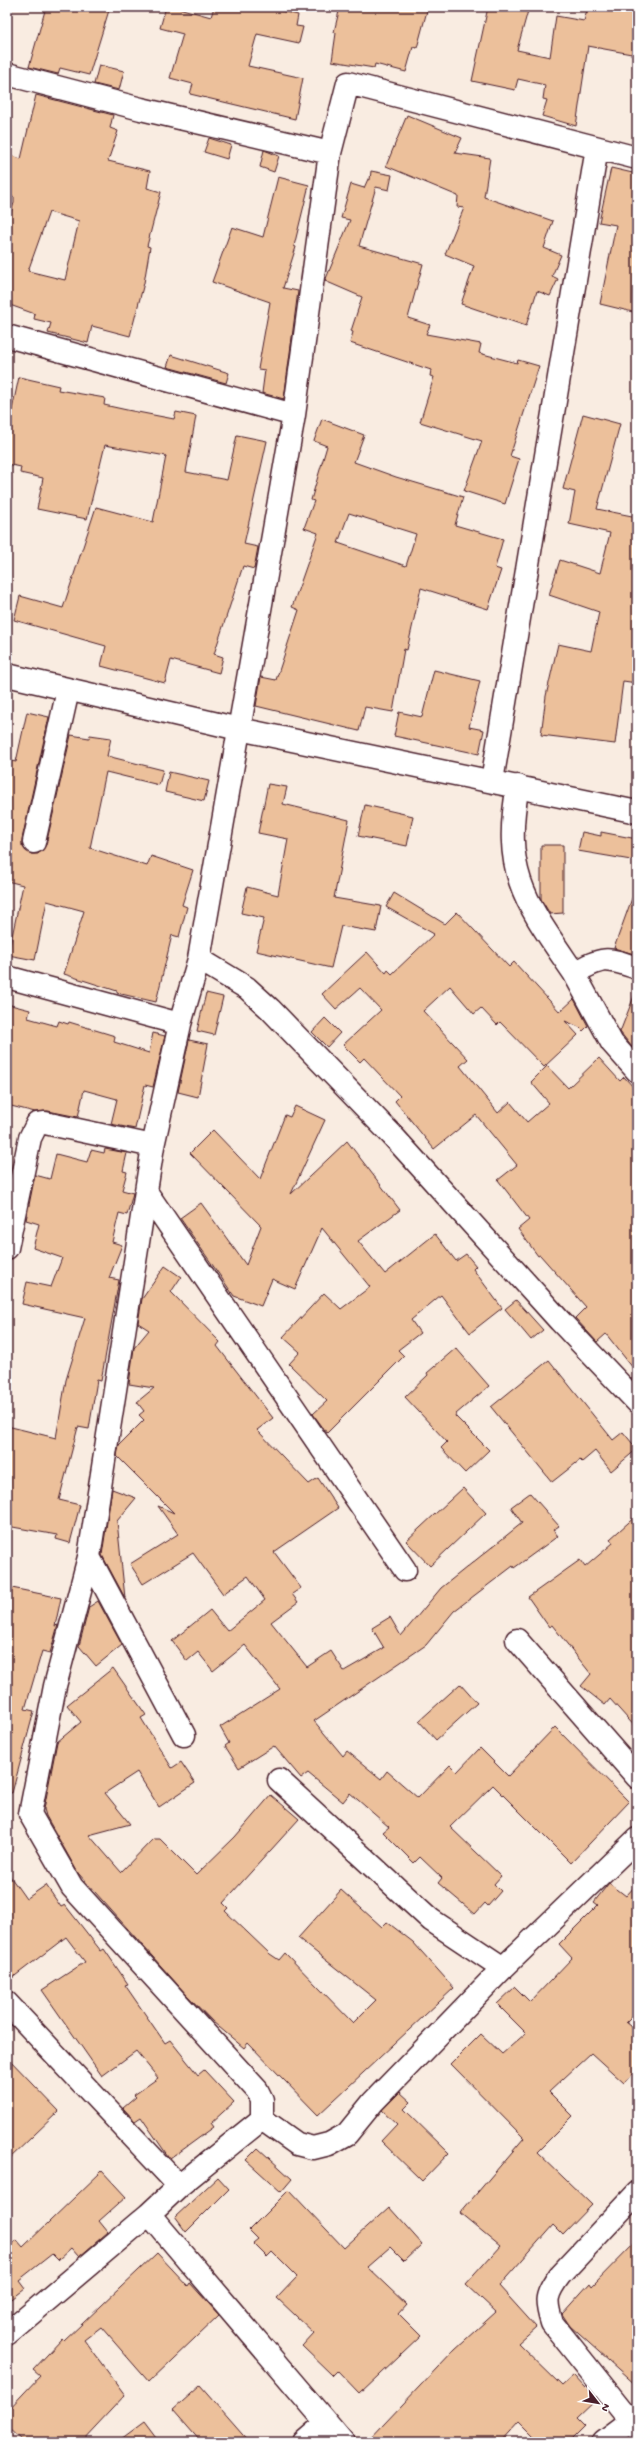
<svg xmlns="http://www.w3.org/2000/svg" width="644" height="2449" font-family="'Gochi Hand',sans-serif">
<style>
.building{fill:#ecc09b;stroke:#4a1f2b;fill-rule:evenodd}
.lines{fill:none;stroke-linecap:round;stroke-linejoin:round}
.street-casing{stroke:#4a1f2b;stroke-width:25}
.secondary-casing{stroke:#4a1f2b;stroke-width:25}
.street{stroke:#fff;stroke-width:22}
.secondary{stroke:#fff;stroke-width:22}
</style>
<rect width="100%" height="100%" fill="#f9ece1"/>
<filter id="ink" filterUnits="userSpaceOnUse"><feTurbulence type="fractalNoise" baseFrequency=".025" numOctaves="2"/><feDisplacementMap in="SourceGraphic" scale="8" xChannelSelector="R" yChannelSelector="G"/><feConvolveMatrix kernelMatrix="1 2 1 2 8 2 1 2 1" color-interpolation-filters="sRGB"/></filter>
<g filter="url(#ink)">
<path class="building" d="M 46,7 L 110,7 L 89,75 L 60,68 L 58,74 L 29,67 Z
M 166,7 L 175,7 L 211,17 L 214,7 L 263,7 L 298,15 L 296,26 L 303,27 L 299,43 L 257,34 L 248,66 L 303,78 L 295,119 L 190,94 L 193,84 L 170,78 L 183,34 L 160,28 Z
M 340,7 L 428,7 L 417,48 L 413,47 L 406,72 L 375,64 L 374,68 L 332,61 L 336,33 L 334,32 Z
M 488,7 L 529,7 L 517,50 L 550,57 L 556,16 L 584,21 L 588,7 L 637,7 L 637,55 L 588,46 L 576,126 L 542,116 L 547,100 L 543,99 L 545,85 L 518,79 L 515,90 L 472,81 Z
M 99,65 L 124,71 L 119,90 L 94,84 Z
M 36,95 L 113,115 L 110,128 L 118,131 L 108,161 L 150,171 L 147,188 L 161,192 L 147,246 L 150,247 L 144,283 L 130,336 L 92,326 L 88,343 L 48,333 L 51,323 L 34,319 L 35,314 L 7,304 L 7,224 L 14,203 L 14,197 L 7,195 L 7,154 L 21,159 ZM 49,212 L 79,221 L 65,280 L 28,271 Z
M 407,115 L 462,138 L 455,153 L 490,158 L 484,197 L 553,221 L 544,248 L 561,255 L 552,276 L 558,279 L 550,296 L 537,291 L 526,326 L 461,304 L 474,266 L 445,254 L 464,208 L 457,207 L 458,196 L 386,166 Z
M 209,138 L 231,145 L 227,159 L 204,152 Z
M 264,150 L 279,156 L 274,172 L 260,167 Z
M 611,168 L 637,174 L 637,313 L 600,304 L 616,225 L 599,222 Z
M 371,171 L 392,175 L 389,190 L 376,187 L 359,246 L 423,264 L 408,318 L 430,325 L 426,334 L 481,344 L 479,353 L 517,363 L 518,360 L 539,366 L 510,456 L 519,459 L 505,504 L 464,491 L 482,441 L 420,422 L 434,377 L 430,376 L 431,370 L 350,343 L 353,332 L 351,331 L 362,297 L 325,281 L 350,220 L 341,218 L 351,184 L 364,188 L 368,179 L 370,180 Z
M 278,177 L 309,185 L 294,246 L 296,247 L 283,288 L 298,291 L 284,399 L 262,393 L 265,370 L 258,369 L 270,302 L 212,282 L 232,227 L 263,237 Z
M 171,355 L 229,373 L 226,383 L 167,367 Z
M 19,377 L 59,386 L 58,390 L 105,398 L 104,405 L 127,410 L 174,419 L 176,412 L 196,416 L 186,472 L 227,480 L 237,435 L 267,441 L 244,544 L 258,547 L 254,569 L 243,566 L 214,654 L 223,657 L 219,673 L 171,660 L 165,683 L 101,666 L 106,646 L 14,620 L 20,596 L 63,608 L 96,507 L 153,522 L 166,456 L 105,445 L 87,519 L 37,509 L 43,478 L 20,473 L 21,467 L 7,464 L 7,433 Z
M 583,414 L 620,424 L 597,509 L 637,517 L 637,683 L 623,681 L 615,744 L 541,735 L 546,696 L 558,644 L 591,651 L 599,612 L 549,595 L 560,560 L 600,573 L 610,533 L 569,524 L 575,492 L 563,489 Z
M 322,419 L 364,435 L 354,462 L 396,477 L 463,497 L 455,525 L 503,539 L 495,568 L 501,570 L 488,609 L 421,588 L 407,650 L 404,649 L 393,712 L 365,707 L 359,731 L 256,706 L 261,677 L 276,680 L 299,610 L 292,607 L 318,533 L 304,528 L 314,501 L 311,500 L 327,446 L 314,441 ZM 349,513 L 416,534 L 406,566 L 338,543 Z
M 434,670 L 480,681 L 469,727 L 484,730 L 479,754 L 394,736 L 399,712 L 422,717 Z
M 27,712 L 49,717 L 22,839 L 22,846 L 31,854 L 38,854 L 46,845 L 71,735 L 89,738 L 90,735 L 111,738 L 107,756 L 163,770 L 159,785 L 106,772 L 90,848 L 147,866 L 151,856 L 193,870 L 182,905 L 187,907 L 179,937 L 172,935 L 156,1002 L 117,993 L 117,991 L 64,974 L 84,911 L 47,901 L 35,960 L 8,955 L 23,885 L 7,881 L 7,760 L 16,762 Z
M 169,772 L 209,781 L 204,801 L 165,792 Z
M 268,784 L 287,787 L 283,804 L 349,820 L 334,898 L 381,906 L 376,932 L 341,926 L 331,968 L 256,951 L 264,918 L 241,913 L 247,887 L 278,895 L 288,839 L 258,833 Z
M 365,805 L 413,816 L 407,846 L 358,836 Z
M 582,832 L 601,836 L 601,832 L 637,839 L 637,861 L 578,851 Z
M 541,845 L 563,845 L 563,913 L 550,914 L 541,899 Z
M 635,890 L 637,890 L 637,955 L 614,948 Z
M 394,893 L 445,924 L 457,912 L 509,967 L 514,962 L 560,1012 L 574,999 L 588,1026 L 583,1031 L 579,1027 L 565,1021 L 578,1035 L 544,1067 L 500,1022 L 497,1025 L 481,1008 L 474,1014 L 450,986 L 423,1011 L 468,1059 L 460,1066 L 498,1113 L 510,1102 L 527,1122 L 549,1103 L 531,1082 L 547,1066 L 568,1088 L 599,1058 L 620,1081 L 624,1077 L 637,1091 L 637,1373 L 606,1334 L 597,1342 L 575,1318 L 586,1307 L 540,1255 L 538,1256 L 518,1229 L 529,1220 L 498,1180 L 517,1165 L 476,1115 L 434,1149 L 395,1101 L 400,1096 L 364,1058 L 360,1062 L 343,1045 L 381,1010 L 360,988 L 336,1009 L 322,994 L 367,952 L 386,973 L 388,970 L 392,974 L 434,934 L 386,907 Z
M 636,991 L 637,992 L 637,1049 L 632,1047 L 620,1032 Z
M 206,993 L 223,997 L 214,1035 L 197,1031 Z
M 7,1004 L 30,1010 L 28,1018 L 57,1026 L 59,1021 L 68,1024 L 69,1022 L 115,1036 L 114,1042 L 149,1053 L 153,1033 L 165,1036 L 153,1087 L 145,1085 L 135,1129 L 111,1124 L 117,1099 L 84,1090 L 78,1117 L 48,1111 L 35,1112 L 7,1105 Z
M 325,1018 L 340,1033 L 327,1047 L 312,1032 Z
M 189,1040 L 208,1044 L 198,1097 L 178,1092 Z
M 295,1106 L 325,1120 L 291,1194 L 347,1141 L 400,1210 L 358,1241 L 385,1274 L 435,1234 L 456,1261 L 466,1254 L 476,1266 L 473,1269 L 502,1308 L 470,1333 L 441,1295 L 411,1320 L 420,1333 L 398,1350 L 404,1356 L 327,1433 L 313,1414 L 327,1401 L 289,1364 L 300,1352 L 283,1337 L 324,1293 L 341,1309 L 370,1287 L 322,1228 L 295,1289 L 272,1279 L 261,1306 L 234,1296 L 180,1218 L 201,1203 L 246,1265 L 261,1226 L 190,1153 L 213,1130 L 260,1179 L 285,1115 L 290,1117 Z
M 105,1149 L 127,1153 L 123,1171 L 127,1172 L 122,1190 L 133,1193 L 127,1215 L 119,1213 L 112,1242 L 122,1245 L 109,1278 L 119,1280 L 101,1381 L 97,1380 L 89,1429 L 78,1427 L 59,1500 L 80,1505 L 70,1543 L 56,1539 L 57,1535 L 7,1526 L 7,1426 L 56,1438 L 66,1380 L 85,1318 L 22,1304 L 27,1282 L 51,1287 L 62,1258 L 33,1248 L 39,1224 L 26,1220 L 35,1175 L 50,1179 L 56,1154 L 87,1162 L 91,1150 L 104,1153 Z
M 165,1266 L 181,1277 L 171,1292 L 220,1342 L 217,1346 L 273,1418 L 257,1430 L 309,1484 L 318,1478 L 338,1508 L 274,1552 L 301,1588 L 292,1594 L 298,1602 L 271,1622 L 307,1667 L 331,1651 L 344,1671 L 384,1648 L 372,1628 L 390,1617 L 401,1636 L 441,1588 L 522,1523 L 511,1507 L 530,1493 L 559,1526 L 553,1530 L 558,1536 L 514,1568 L 513,1566 L 454,1611 L 426,1645 L 314,1721 L 343,1756 L 347,1751 L 381,1779 L 387,1771 L 418,1798 L 450,1765 L 457,1772 L 480,1748 L 508,1776 L 555,1727 L 629,1802 L 571,1863 L 493,1785 L 450,1827 L 501,1876 L 494,1884 L 501,1891 L 488,1906 L 485,1903 L 475,1914 L 438,1883 L 442,1878 L 420,1857 L 414,1863 L 383,1832 L 389,1827 L 350,1793 L 343,1802 L 308,1773 L 301,1778 L 274,1746 L 239,1768 L 225,1746 L 229,1743 L 220,1727 L 280,1689 L 245,1645 L 213,1671 L 198,1652 L 187,1661 L 172,1641 L 210,1610 L 227,1631 L 265,1600 L 248,1576 L 223,1594 L 193,1553 L 143,1584 L 130,1564 L 178,1534 L 158,1506 L 174,1513 L 117,1456 L 119,1445 L 144,1420 L 139,1415 L 144,1411 L 137,1402 L 154,1388 L 129,1384 L 134,1348 L 149,1330 L 138,1323 L 142,1299 Z
M 516,1300 L 543,1330 L 531,1340 L 505,1309 Z
M 456,1348 L 489,1386 L 456,1414 L 455,1416 L 489,1450 L 465,1473 L 441,1448 L 447,1442 L 405,1397 L 428,1375 L 427,1373 Z
M 549,1360 L 613,1440 L 623,1432 L 637,1449 L 611,1471 L 595,1451 L 582,1462 L 580,1460 L 552,1482 L 491,1407 Z
M 463,1488 L 486,1513 L 430,1566 L 406,1541 Z
M 112,1489 L 136,1498 L 117,1521 L 125,1598 L 102,1555 Z
M 637,1515 L 637,1729 L 610,1699 L 605,1705 L 581,1686 L 591,1674 L 552,1625 L 549,1627 L 528,1597 L 580,1560 L 585,1567 L 613,1543 L 610,1539 Z
M 7,1587 L 61,1598 L 55,1626 L 58,1625 L 50,1653 L 42,1651 L 25,1709 L 34,1711 L 12,1793 L 7,1792 Z
M 98,1601 L 122,1645 L 96,1666 L 79,1646 L 89,1607 Z
M 113,1668 L 146,1715 L 141,1718 L 172,1768 L 181,1762 L 195,1783 L 159,1807 L 137,1772 L 105,1793 L 130,1824 L 89,1835 L 121,1872 L 153,1839 L 160,1839 L 196,1875 L 235,1837 L 271,1795 L 299,1819 L 223,1903 L 228,1908 L 225,1911 L 270,1954 L 279,1960 L 285,1953 L 353,2023 L 376,2000 L 298,1938 L 341,1890 L 382,1927 L 387,1922 L 413,1942 L 454,1988 L 318,2115 L 248,2043 L 244,2048 L 213,2022 L 185,1993 L 78,1873 L 46,1816 L 44,1809 L 57,1742 L 81,1722 L 67,1705 Z
M 460,1684 L 477,1703 L 436,1740 L 419,1721 Z
M 7,1872 L 26,1899 L 46,1885 L 61,1907 L 65,1905 L 101,1951 L 104,1949 L 128,1984 L 125,1985 L 165,2043 L 170,2040 L 198,2075 L 204,2070 L 234,2102 L 211,2123 L 214,2127 L 170,2159 L 141,2117 L 135,2121 L 123,2108 L 136,2097 L 134,2095 L 158,2078 L 136,2051 L 102,2076 L 42,1990 L 85,1962 L 66,1937 L 7,1982 Z
M 609,1883 L 626,1896 L 637,1884 L 637,2011 L 626,2022 L 637,2031 L 637,2068 L 624,2083 L 591,2053 L 549,2092 L 573,2116 L 537,2152 L 592,2205 L 563,2235 L 553,2225 L 499,2286 L 536,2327 L 518,2343 L 562,2386 L 574,2375 L 597,2400 L 577,2419 L 584,2426 L 568,2442 L 540,2442 L 519,2421 L 500,2442 L 367,2442 L 455,2349 L 496,2312 L 466,2284 L 500,2246 L 460,2213 L 524,2138 L 451,2064 L 481,2034 L 502,2054 L 526,2033 L 497,2004 L 515,1987 L 530,2002 L 572,1958 L 559,1944 L 598,1905 L 594,1902 Z
M 7,2057 L 59,2111 L 7,2161 Z
M 400,2092 L 411,2102 L 404,2109 L 449,2153 L 422,2181 L 381,2141 L 397,2124 L 382,2110 Z
M 258,2148 L 292,2179 L 281,2192 L 246,2160 Z
M 102,2171 L 126,2197 L 99,2221 L 108,2232 L 79,2257 L 71,2248 L 58,2260 L 52,2254 L 19,2280 L 25,2288 L 7,2302 L 7,2248 L 17,2240 L 23,2247 Z
M 218,2177 L 229,2189 L 186,2232 L 175,2217 Z
M 289,2190 L 344,2248 L 389,2207 L 422,2244 L 404,2261 L 390,2247 L 367,2267 L 407,2305 L 399,2314 L 421,2336 L 360,2394 L 337,2370 L 332,2375 L 302,2346 L 314,2333 L 277,2298 L 297,2277 L 272,2252 L 267,2257 L 253,2243 L 258,2239 L 249,2230 Z
M 637,2240 L 637,2386 L 570,2326 L 562,2314 L 590,2283 L 592,2286 Z
M 157,2253 L 188,2286 L 190,2283 L 219,2315 L 149,2382 L 101,2327 L 84,2340 L 125,2395 L 81,2442 L 24,2442 L 7,2426 L 7,2411 L 40,2376 L 33,2370 L 62,2339 L 64,2341 Z
M 200,2386 L 249,2442 L 201,2442 L 173,2410 Z
M 144,2422 L 159,2442 L 117,2442 Z"/>
<g class="lines">
<g class="street-casing">
<path id="street" d="M 7,74 L 141,109 L 330,153
M 7,336 L 294,415
M 492,781 L 597,148
M 518,786 C 501,874 527,904 574,973 C 603,957 606,957 637,968
M 34,842 L 68,690
M 199,959 L 247,988 L 270,1009 L 392,1135 L 560,1321 L 637,1402
M 574,973 L 612,1043 L 637,1071
M 7,977 L 180,1024
M 147,1193 L 405,1570
M 7,1248 L 30,1138 L 37,1124 L 45,1123 L 153,1146
M 89,1557 L 184,1735
M 517,1640 L 637,1777
M 279,1780 L 431,1920 L 503,1968
M 7,2003 L 179,2186
M 262,2119 L 262,2100 L 257,2090 L 72,1887 L 30,1814 L 55,1686 L 89,1557 L 153,1146 L 180,1024 L 199,959 L 294,415 L 330,153 L 348,83 L 637,158
M 637,2193 L 560,2275 C 545,2295 545,2301 552,2323 L 637,2429
M 149,2214 L 179,2186 L 262,2119 L 297,2144 L 313,2148 L 329,2144 L 347,2134 L 373,2102 L 503,1968 L 637,1839
M 7,2334 L 149,2214 L 343,2442
M 304,2442 L 326,2423
M 603,2442 L 631,2421"/>
</g>
<g class="secondary-casing">
<path id="secondary" d="M 7,675 L 239,729 L 637,812"/>
</g>
<use href="#street" class="street"/>
<use href="#secondary" class="secondary"/>
</g>
</g>
<rect width="644" height="2449" fill="none" stroke="#fff" stroke-width="24"/>
<rect x="12" y="12" width="620" height="2425" fill="none" stroke="#4a1f2b" stroke-width="1.5" filter="url(#ink)"/>
<g transform="translate(598 2403) rotate(121)" stroke="#ffffff" stroke-width="3" paint-order="stroke">
<path d="M0-3L7 15L0 10L-7 15Z" fill="#4a1f2b"/>
<text y="-6" font-size="11" font-weight="bold" text-anchor="middle" fill="#4a1f2b">N</text>
</g>
</svg>
